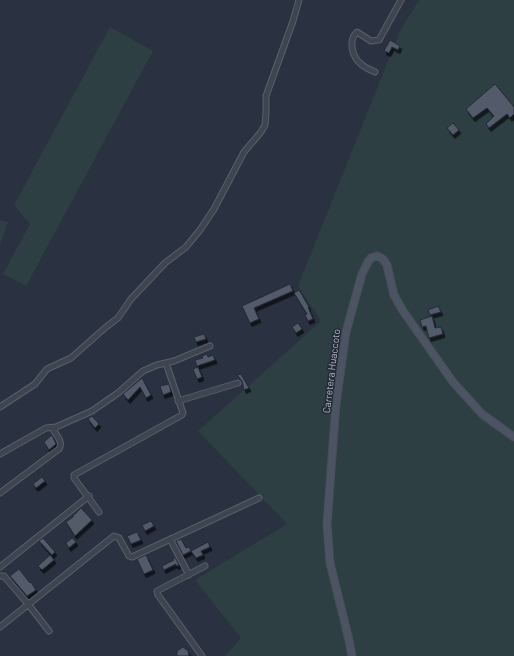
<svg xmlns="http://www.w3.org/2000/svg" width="514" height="656" font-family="Barlow,sans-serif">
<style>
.green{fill:#2d3f42}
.building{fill:#535a6b;stroke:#242b38;filter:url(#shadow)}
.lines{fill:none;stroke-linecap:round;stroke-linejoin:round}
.street-casing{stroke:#595f6b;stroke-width:7}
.secondary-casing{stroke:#474d5a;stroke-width:9}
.street{stroke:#3e4450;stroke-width:5}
.secondary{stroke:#4c5363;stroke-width:7}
.labels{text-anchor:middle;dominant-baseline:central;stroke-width:3;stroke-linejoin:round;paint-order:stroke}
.street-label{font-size:10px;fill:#bbbfca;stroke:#222936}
</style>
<defs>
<filter id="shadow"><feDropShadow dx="2" dy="3.5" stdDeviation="0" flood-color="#0009"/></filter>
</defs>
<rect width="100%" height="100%" fill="#2a3140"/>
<path class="green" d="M 419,0 L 514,0 L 514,656 L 225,656 L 241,638 L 195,580 L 287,524 L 198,431 L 321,321 L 298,286 L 401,29 Z
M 110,27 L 153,51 L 26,286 L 3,274 L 30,224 L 14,205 Z
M 0,220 L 8,222 L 0,245 Z"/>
<path class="building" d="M 390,40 L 400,46 L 398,50 L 392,47 L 389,53 L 384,51 Z
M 495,84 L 514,107 L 514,114 L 510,118 L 507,114 L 489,128 L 486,124 L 494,116 L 487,108 L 473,118 L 466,109 Z
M 453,123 L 459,130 L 453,135 L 447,128 Z
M 290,284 L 293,291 L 254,308 L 259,319 L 250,323 L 242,306 Z
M 299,290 L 309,307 L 308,307 L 313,319 L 308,321 L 305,315 L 307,314 L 294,293 Z
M 438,306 L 441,312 L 430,315 L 428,310 Z
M 432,316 L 435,328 L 441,327 L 443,334 L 429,338 L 426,326 L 422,327 L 420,320 Z
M 298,323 L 302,329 L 296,333 L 292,327 Z
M 204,334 L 206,339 L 196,342 L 194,337 Z
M 207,354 L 208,357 L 213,355 L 215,360 L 197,366 L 195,360 L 203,358 L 202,356 Z
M 198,367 L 202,377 L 197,379 L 193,369 Z
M 241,374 L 249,388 L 244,390 L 242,381 L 237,375 Z
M 142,378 L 151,395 L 146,398 L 140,387 L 128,400 L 123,394 Z
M 169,384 L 171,392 L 163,395 L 160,386 Z
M 92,416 L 99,424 L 95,428 L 88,419 Z
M 52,435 L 56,444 L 49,450 L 44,442 Z
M 42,477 L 45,481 L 36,488 L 33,484 Z
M 81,508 L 92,520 L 75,536 L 66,522 L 73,517 L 73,516 Z
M 151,521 L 154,526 L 145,531 L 142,525 Z
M 137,532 L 141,540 L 131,544 L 127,536 Z
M 43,538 L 55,552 L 52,555 L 39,541 Z
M 72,538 L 76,542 L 69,548 L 66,543 Z
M 181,539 L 186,548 L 189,547 L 191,551 L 208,542 L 210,547 L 201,551 L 203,555 L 196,558 L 191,551 L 183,555 L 176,541 Z
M 50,555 L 54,560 L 42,570 L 38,566 Z
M 146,555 L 153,570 L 144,574 L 137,559 Z
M 175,557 L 179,565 L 176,566 L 176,564 L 164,570 L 162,566 L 174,560 L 173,558 Z
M 19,569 L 30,583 L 31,582 L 36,590 L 27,596 L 10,576 Z
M 183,647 L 188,651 L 189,656 L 177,656 L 177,651 Z"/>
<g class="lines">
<g class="street-casing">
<path id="street" d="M 375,72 C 371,70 365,68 361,64 C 352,57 348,40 357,32 L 371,41 L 379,40 L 401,0
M 178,401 L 238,383
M 0,407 L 35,384 L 47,369 L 71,358 L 106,327 L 118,318 L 131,299 L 165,263 L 186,247 L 200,230 L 214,209 L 244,152 L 261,132 L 265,125 L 266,114 L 266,96 L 293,21 L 299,0
M 0,454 L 46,428 L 56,427
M 0,493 L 59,449 C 63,443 58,437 54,431 L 56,427 L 92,411 L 118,393 L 143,371 L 157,365 L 174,361 L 210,346
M 99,512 L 74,478 L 74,475 L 182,415 L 183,413 L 166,363
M 170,539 L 189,575
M 0,567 L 89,496
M 0,576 L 4,576 L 28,604 L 49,631
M 0,627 L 114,536 L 119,538 L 129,556 L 132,557 L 259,498
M 202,656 L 158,595 L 157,591 L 205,566"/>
</g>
<g class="secondary-casing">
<path id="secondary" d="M 352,656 L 349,640 L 330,563 L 327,524 L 336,404 L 346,332 L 362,274 L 368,262 L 371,258 L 377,256 L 383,259 L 387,265 L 394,295 L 403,311 L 453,382 L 482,414 L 514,437"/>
</g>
<use href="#street" class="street"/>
<use href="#secondary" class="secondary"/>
</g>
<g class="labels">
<g class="street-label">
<text transform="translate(331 371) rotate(-83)">Carretera Huaccoto</text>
</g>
</g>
</svg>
